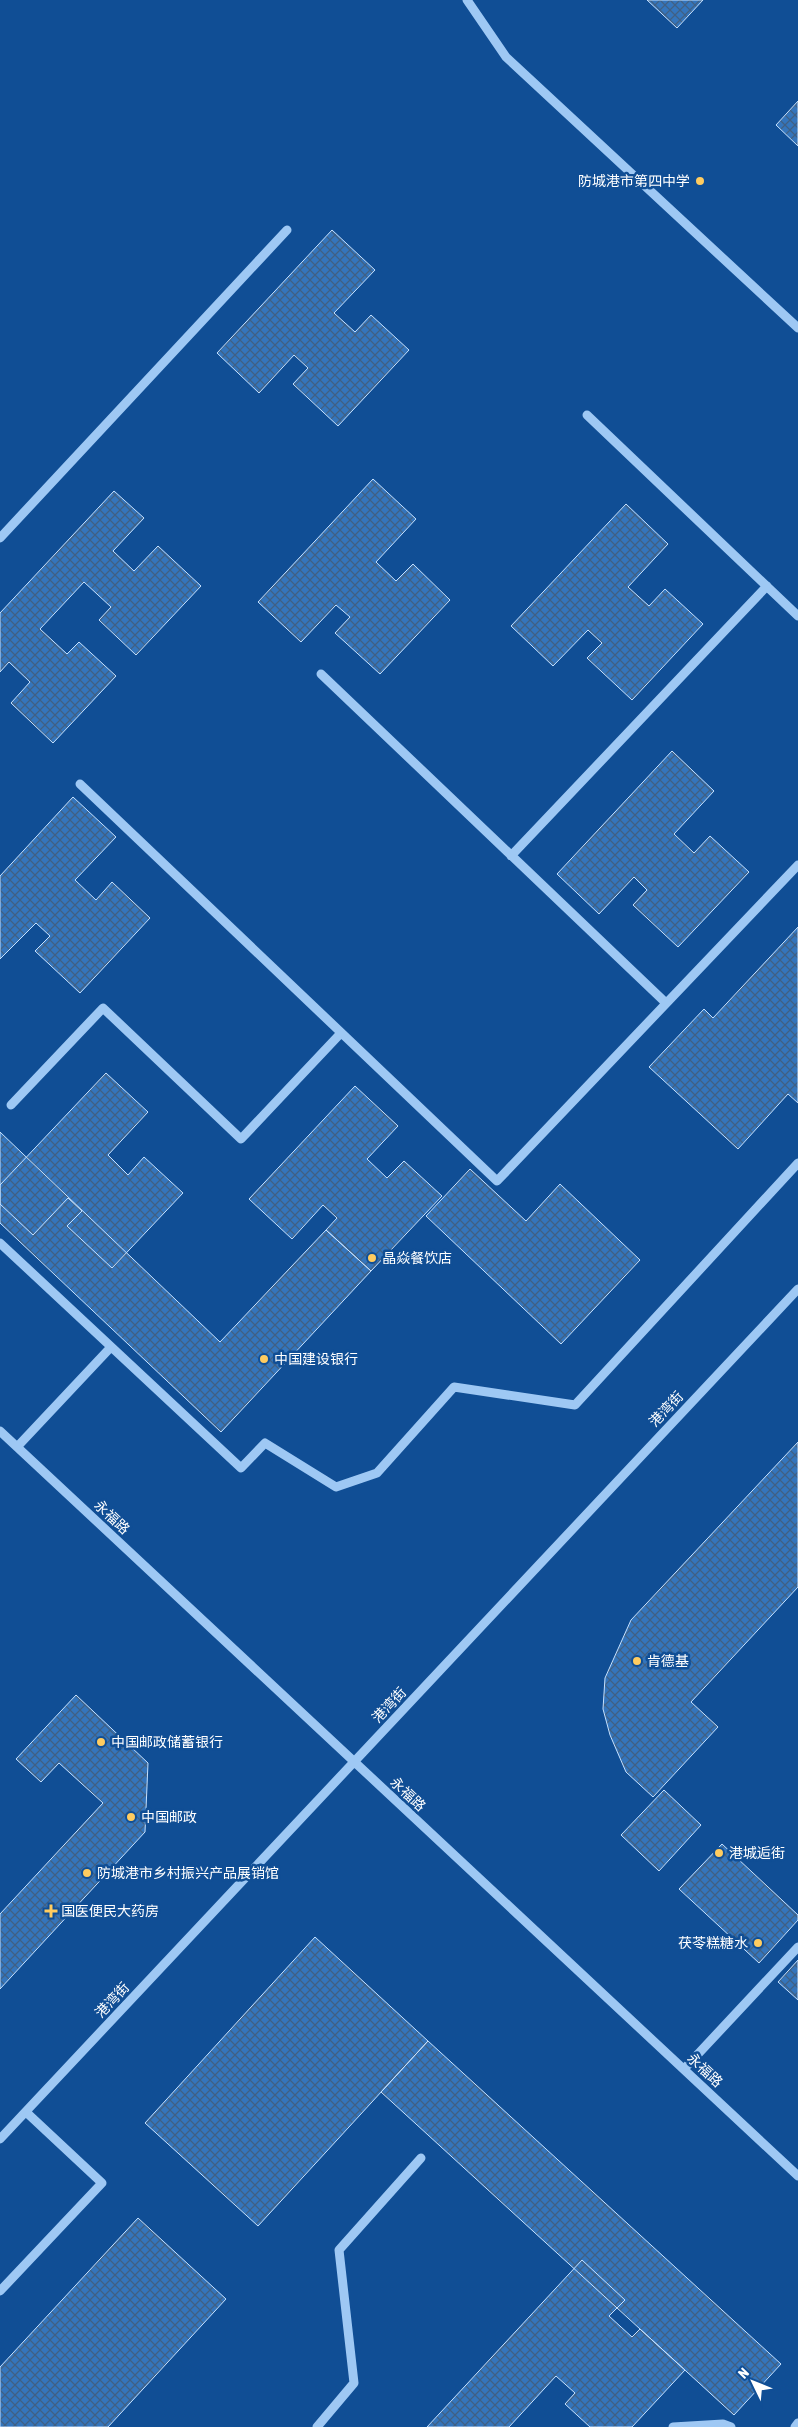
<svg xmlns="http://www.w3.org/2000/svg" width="798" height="2427" font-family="'Asap Condensed','Noto Sans SC',sans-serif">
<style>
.building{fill:url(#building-cross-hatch);stroke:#c6e1fe}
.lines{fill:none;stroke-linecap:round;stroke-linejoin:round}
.minor{stroke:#9ec8f4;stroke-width:9}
.poi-dot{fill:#ffcc60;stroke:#104e95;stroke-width:2}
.labels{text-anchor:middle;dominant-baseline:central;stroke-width:5;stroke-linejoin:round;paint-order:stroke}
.poi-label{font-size:14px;fill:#fff;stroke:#104e95;text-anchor:start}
.street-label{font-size:14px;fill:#fff;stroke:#104e95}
</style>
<defs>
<pattern id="building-cross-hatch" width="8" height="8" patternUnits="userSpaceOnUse" patternTransform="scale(1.25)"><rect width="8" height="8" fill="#3475bc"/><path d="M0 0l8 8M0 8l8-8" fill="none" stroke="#406084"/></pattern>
</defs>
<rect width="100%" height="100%" fill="#104e95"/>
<path class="building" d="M 647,0 L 703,0 L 677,28 Z
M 798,101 L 798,146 L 776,125 Z
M 332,230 L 375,270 L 334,313 L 355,332 L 371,315 L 409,350 L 338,426 L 293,384 L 308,368 L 294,355 L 259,393 L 217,353 Z
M 373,479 L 416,519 L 376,562 L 396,581 L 413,564 L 450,600 L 380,674 L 335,633 L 350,617 L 336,605 L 301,642 L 258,602 Z
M 114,491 L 144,518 L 113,551 L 134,571 L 158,546 L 201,586 L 136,655 L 99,620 L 111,607 L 84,582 L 40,629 L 67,654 L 79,642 L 116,676 L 53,743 L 11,703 L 30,682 L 9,662 L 0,672 L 0,613 Z
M 626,504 L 668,544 L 628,587 L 649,606 L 665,589 L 703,624 L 632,700 L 587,658 L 602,643 L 588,630 L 553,666 L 511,626 Z
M 672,751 L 714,791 L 674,834 L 694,853 L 710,836 L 749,872 L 678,947 L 633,905 L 647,890 L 634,877 L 599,914 L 557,874 Z
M 73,797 L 116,837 L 75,880 L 96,900 L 112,882 L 150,918 L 80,993 L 35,951 L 50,936 L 36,923 L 0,959 L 0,876 Z
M 798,927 L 798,1103 L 788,1094 L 738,1149 L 649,1067 L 704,1009 L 713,1018 Z
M 106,1073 L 148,1112 L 108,1155 L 128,1175 L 144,1157 L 183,1193 L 112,1268 L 67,1226 L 82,1211 L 68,1198 L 33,1235 L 0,1204 L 0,1185 Z
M 355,1086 L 398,1126 L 367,1159 L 387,1178 L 404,1161 L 442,1196 L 371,1271 L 326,1230 L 337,1218 L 323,1205 L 292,1239 L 249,1199 Z
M 0,1132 L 220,1342 L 326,1230 L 371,1271 L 221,1432 L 0,1223 Z
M 470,1169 L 526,1221 L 560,1184 L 640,1260 L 561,1344 L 426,1216 Z
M 798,1442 L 798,1587 L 691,1702 L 718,1727 L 653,1797 L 626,1772 L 610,1735 L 603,1709 L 605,1678 L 631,1620 Z
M 76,1695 L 148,1763 L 145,1832 L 0,1989 L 0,1914 L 103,1803 L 59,1763 L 41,1782 L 16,1759 Z
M 664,1790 L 701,1825 L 659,1871 L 621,1835 Z
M 722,1844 L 798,1915 L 798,1920 L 759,1963 L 679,1889 Z
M 315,1937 L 428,2041 L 258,2226 L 145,2123 Z
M 798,1960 L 798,2000 L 778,1982 Z
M 428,2041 L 781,2364 L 734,2415 L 381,2092 Z
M 138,2218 L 226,2299 L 108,2427 L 0,2427 L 0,2367 Z
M 582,2260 L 625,2300 L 609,2316 L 632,2337 L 640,2329 L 685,2370 L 632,2427 L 590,2427 L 565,2404 L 575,2393 L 556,2376 L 509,2427 L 427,2427 Z"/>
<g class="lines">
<path class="minor" d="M 467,0 L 506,57 L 798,328
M 587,415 L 798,616
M 0,538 L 287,230
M 321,674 L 666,1003
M 80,784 L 497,1181 L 798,865
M 511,856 L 767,586
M 11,1105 L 103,1008 L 241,1139 L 341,1033
M 0,1243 L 241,1468 L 265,1443 L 336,1487 L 377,1473 L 454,1387 L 575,1405 L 798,1163
M 0,1431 L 798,2176
M 17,1447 L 111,1347
M 684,2069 L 798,1947
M 0,2139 L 798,1289
M 0,2291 L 102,2183 L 26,2112
M 317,2427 L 354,2383 L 339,2250 L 421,2158
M 673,2427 L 723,2424 L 731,2427
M 795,2427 L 798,2423"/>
</g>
<g class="poi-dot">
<circle cx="700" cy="181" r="5"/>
<circle cx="372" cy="1258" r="5"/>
<circle cx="264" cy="1359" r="5"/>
<circle cx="637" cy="1661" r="5"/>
<circle cx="101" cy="1742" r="5"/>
<circle cx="131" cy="1817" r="5"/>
<circle cx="719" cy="1853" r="5"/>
<circle cx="87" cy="1873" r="5"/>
<path d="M48.5 1903.5h5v5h5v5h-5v5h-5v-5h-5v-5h5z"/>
<circle cx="758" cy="1943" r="5"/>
</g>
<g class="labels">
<g class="poi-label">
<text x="690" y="181" text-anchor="end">防城港市第四中学</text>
<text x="382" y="1258">晶焱餐饮店</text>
<text x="274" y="1359">中国建设银行</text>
<text x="647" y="1661">肯德基</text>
<text x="111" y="1742">中国邮政储蓄银行</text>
<text x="141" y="1817">中国邮政</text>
<text x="729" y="1853">港城逅街</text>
<text x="97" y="1873">防城港市乡村振兴产品展销馆</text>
<text x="61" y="1911">国医便民大药房</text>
<text x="748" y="1943" text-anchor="end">茯苓糕糖水</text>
</g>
<g class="street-label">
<text transform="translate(666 1409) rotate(-47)">港湾街</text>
<text transform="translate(112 1517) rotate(43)">永福路</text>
<text transform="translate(389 1705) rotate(-47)">港湾街</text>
<text transform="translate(408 1794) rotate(43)">永福路</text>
<text transform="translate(112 2000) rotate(-47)">港湾街</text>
<text transform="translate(705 2070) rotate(43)">永福路</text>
</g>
</g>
<g transform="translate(753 2382) rotate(313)" stroke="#104e95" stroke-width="4" paint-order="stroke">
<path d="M0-4L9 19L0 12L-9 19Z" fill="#ffffff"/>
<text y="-8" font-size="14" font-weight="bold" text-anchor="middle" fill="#ffffff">N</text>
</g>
</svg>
